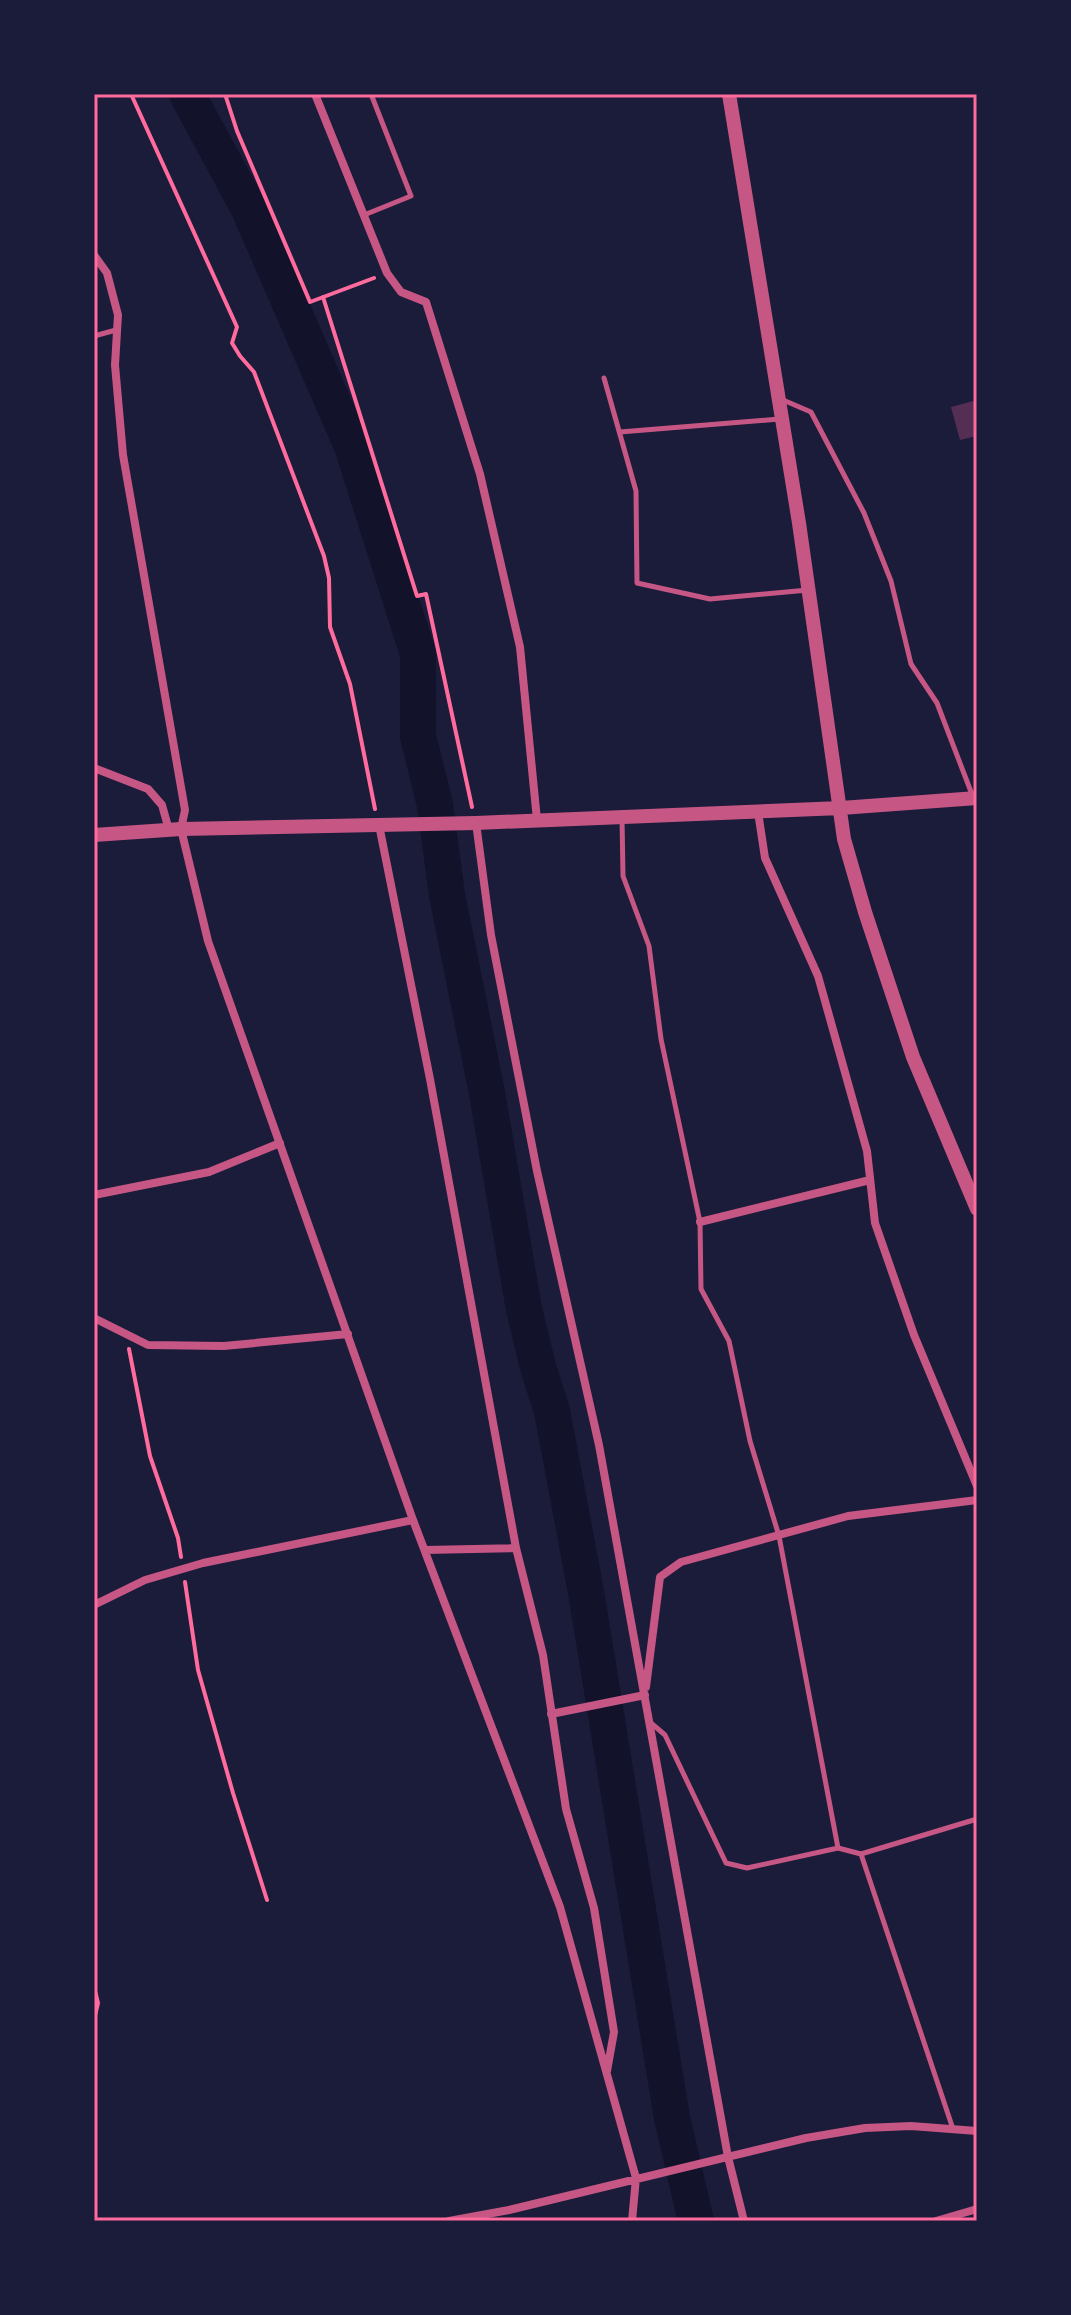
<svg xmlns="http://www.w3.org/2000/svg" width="1071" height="2315" font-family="Ubuntu,sans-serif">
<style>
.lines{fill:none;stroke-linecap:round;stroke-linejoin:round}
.river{stroke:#12122b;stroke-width:36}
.building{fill:#542f53}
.path{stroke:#ff6b9d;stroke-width:4}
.service{stroke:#c65784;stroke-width:5}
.minor{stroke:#c65784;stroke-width:8}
.tertiary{stroke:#c65784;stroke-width:14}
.neatline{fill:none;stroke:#ff6b9d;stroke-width:3}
</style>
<rect width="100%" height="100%" fill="#1b1b3a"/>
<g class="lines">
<path class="river" d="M 187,94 L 249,209 L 352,446 L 418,654 L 418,736 L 435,805 L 447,895 L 487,1093 L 524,1309 L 538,1367 L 552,1411 L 586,1592 L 672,2118 L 696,2221"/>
</g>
<path class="building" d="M 977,400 L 977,436 L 960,440 L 951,407 Z"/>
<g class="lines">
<path class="path" d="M 131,94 L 237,327 L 232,343 L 240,356 L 254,372 L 324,556 L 329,578 L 330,627 L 350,684 L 375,809
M 225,94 L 237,131 L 310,302 L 374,278
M 323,297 L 417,596 L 426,594 L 472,807
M 129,1349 L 150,1456 L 178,1538 L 181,1557
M 185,1582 L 198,1670 L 233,1793 L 267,1900
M 94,1987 L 98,2003 L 94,2020"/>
<path class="service" d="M 364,215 L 411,196 L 371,94
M 94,336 L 116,330
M 604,378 L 636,491 L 637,583 L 710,599 L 808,590
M 783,400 L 811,412 L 864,513 L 891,581 L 911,664 L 937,703 L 973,797
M 620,432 L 779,419
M 622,818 L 623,876 L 649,946 L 661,1039 L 700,1222 L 701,1289 L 729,1341 L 750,1441 L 779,1536 L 838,1848
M 651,1723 L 665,1735 L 726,1863 L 747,1868 L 838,1848 L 861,1854 L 977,1819
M 861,1854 L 953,2129"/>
<path class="minor" d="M 315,94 L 387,273 L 401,292 L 426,302 L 480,474 L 520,647 L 537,820
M 94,255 L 107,273 L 118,315 L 115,365 L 123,455 L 185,810 L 181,829 L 208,941 L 413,1520 L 560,1907 L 636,2178 L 632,2221
M 94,768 L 148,789 L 162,805 L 169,830
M 758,812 L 765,858 L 818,976 L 867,1151 L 875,1223 L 914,1335 L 977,1486
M 476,823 L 491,935 L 537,1171 L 599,1445 L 728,2157 L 744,2221
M 379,825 L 430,1079 L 516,1548 L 543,1655 L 566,1809 L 594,1908 L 614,2032 L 607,2071
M 94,1195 L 209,1172 L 280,1143
M 700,1222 L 870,1180
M 94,1318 L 148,1345 L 224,1346 L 348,1334
M 425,1550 L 516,1548
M 94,1605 L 145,1580 L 203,1563 L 413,1520
M 646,1687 L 660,1577 L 681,1562 L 848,1516 L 977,1500
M 551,1714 L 645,1695
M 449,2221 L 509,2210 L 806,2138 L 865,2128 L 911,2126 L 977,2131
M 936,2221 L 977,2209"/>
<path class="tertiary" d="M 729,94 L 799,523 L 844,839 L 865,912 L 913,1057 L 977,1209
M 94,835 L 181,829 L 476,823 L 841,808 L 977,798"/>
</g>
<rect width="1071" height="2315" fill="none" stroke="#1b1b3a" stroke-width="192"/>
<rect x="96" y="96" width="879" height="2123" class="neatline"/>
</svg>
